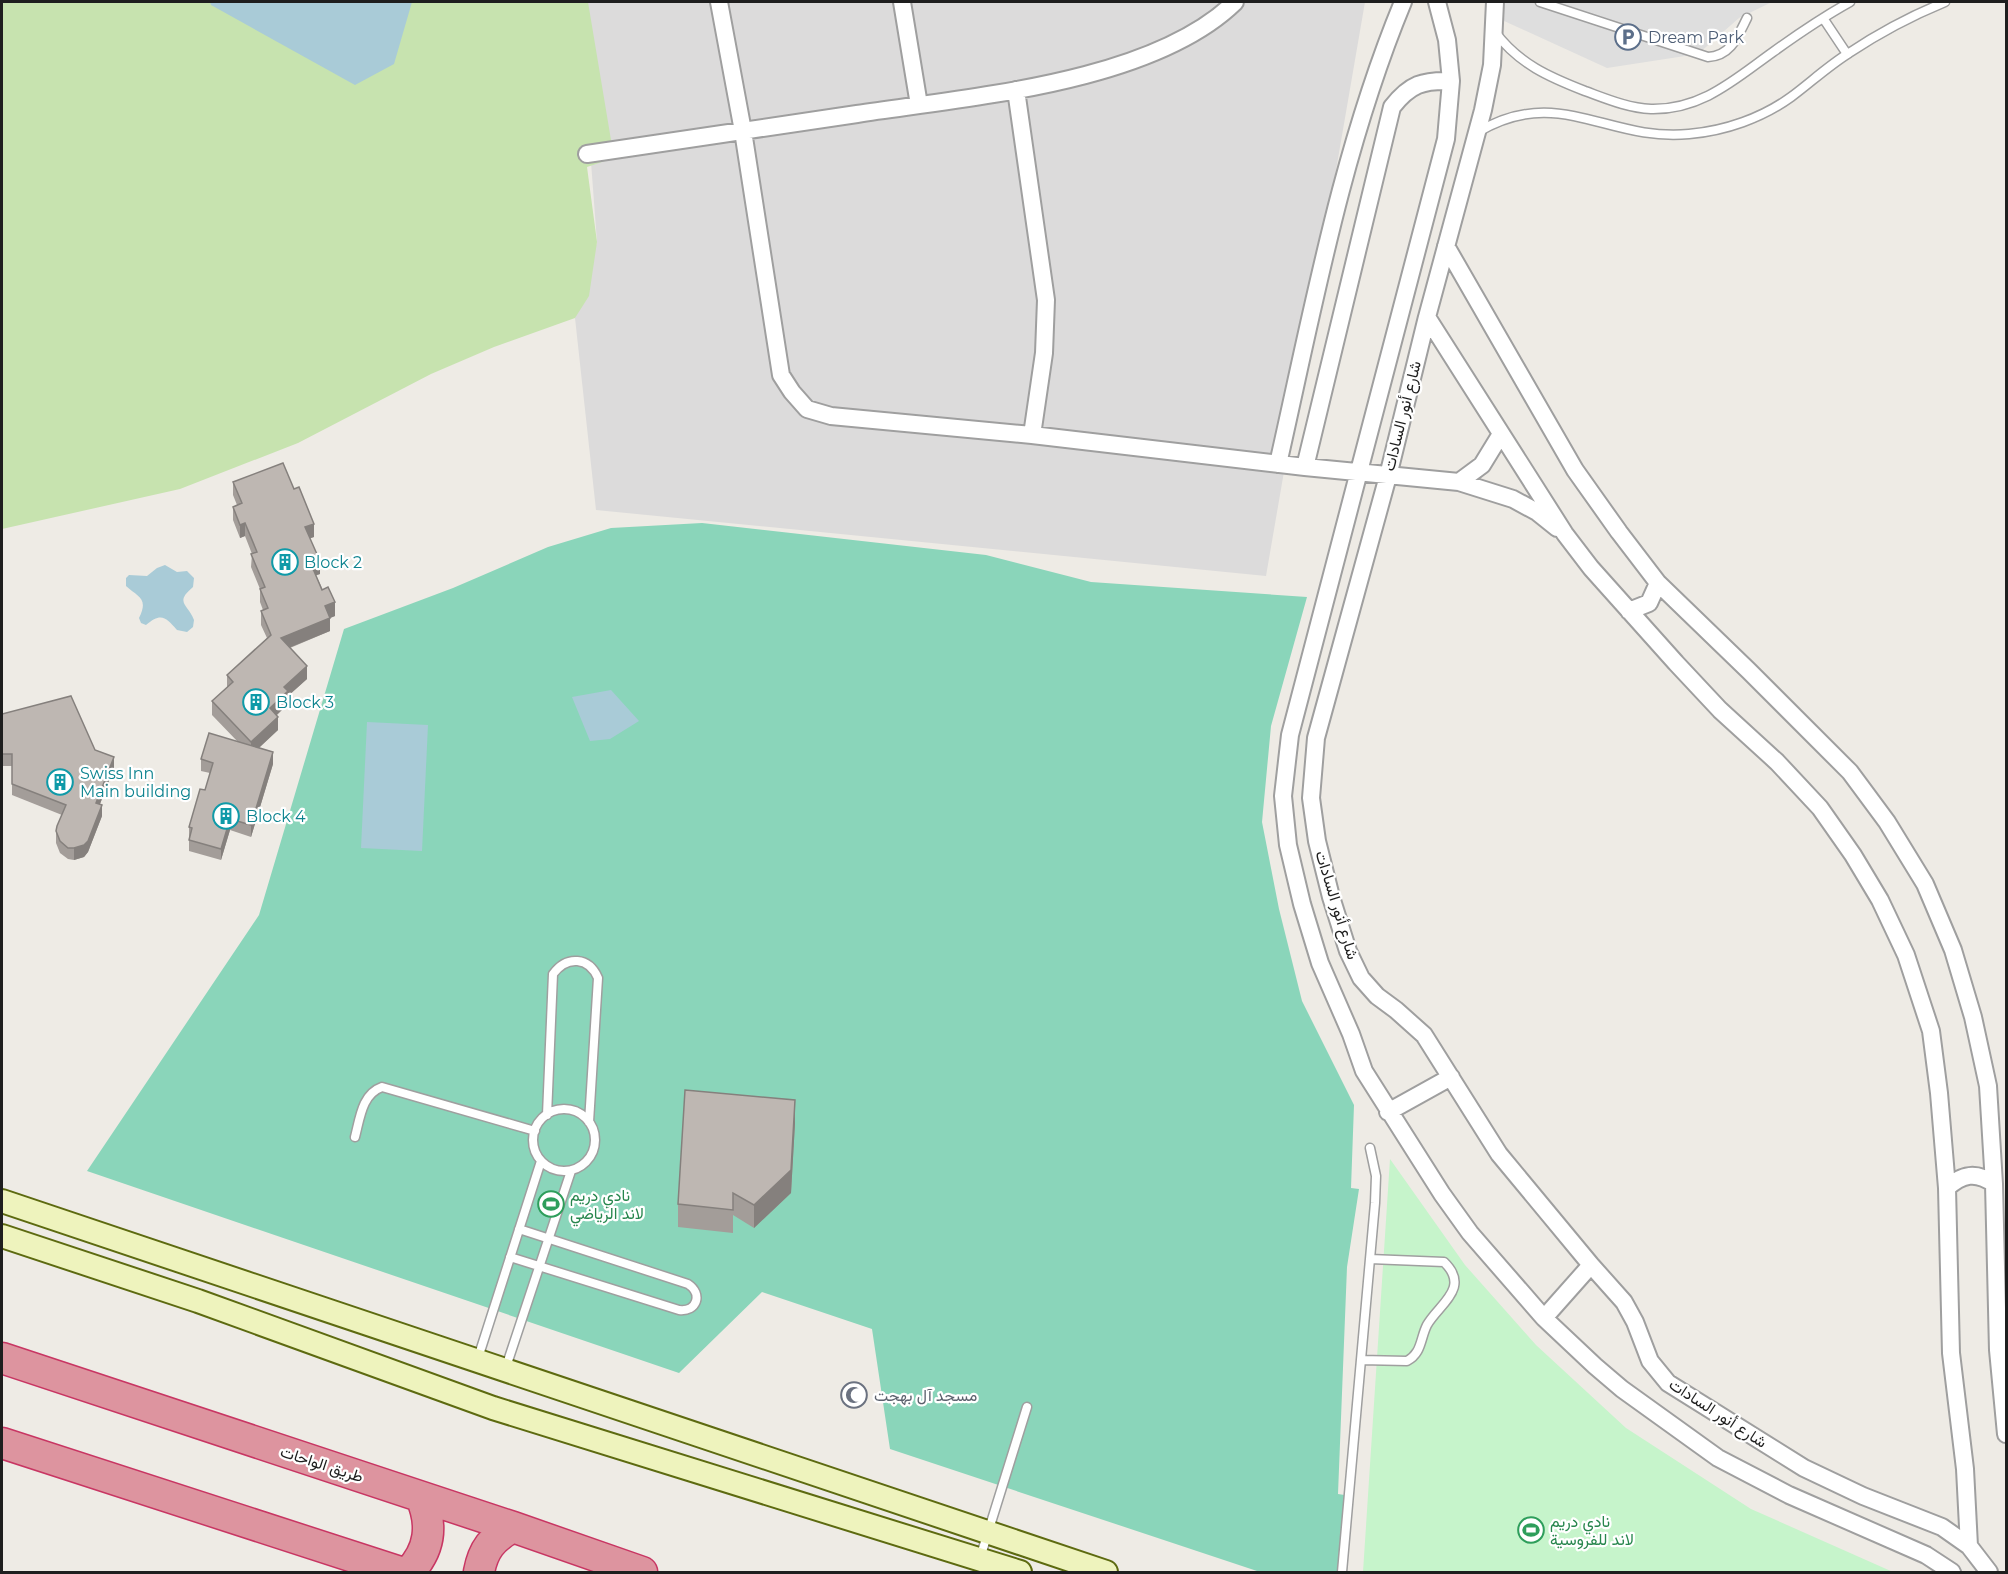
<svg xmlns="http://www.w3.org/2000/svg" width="2008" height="1574" font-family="Montserrat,Vazirmatn,sans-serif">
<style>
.residential{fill:#dcdbdb}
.grass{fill:#c7e3af}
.park{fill:#c6f4cb}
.pitch{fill:#8ad5ba}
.parking{fill:#dedede}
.water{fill:#a9cbd7}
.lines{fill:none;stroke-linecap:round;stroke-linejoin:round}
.lane-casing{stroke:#9f9f9f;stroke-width:11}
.street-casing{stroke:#9f9f9f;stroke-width:20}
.secondary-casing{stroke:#5d6a10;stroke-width:26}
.highway-casing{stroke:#c83663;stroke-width:33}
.lane{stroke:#fff;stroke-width:8}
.street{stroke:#fff;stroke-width:16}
.secondary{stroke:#eef3bd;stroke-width:22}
.highway{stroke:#dd949f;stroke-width:30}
.wall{fill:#a39d99}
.shaded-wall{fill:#85807d}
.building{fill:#beb7b2;stroke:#85807d;stroke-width:1.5}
.labels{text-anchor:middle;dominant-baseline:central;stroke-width:4.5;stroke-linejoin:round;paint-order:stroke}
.service-label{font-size:16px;fill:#4e5e75;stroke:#fff;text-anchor:start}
.street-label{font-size:16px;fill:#1e1e1e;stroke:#fff}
.culture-label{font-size:16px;fill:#0d838f;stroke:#fff;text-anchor:start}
.leisure-label{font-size:16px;fill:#27864d;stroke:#fff;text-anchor:start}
.worship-label{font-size:16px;fill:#5b616d;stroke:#fff;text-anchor:start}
</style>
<rect width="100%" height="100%" fill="#eeebe5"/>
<path class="residential" d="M 579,2 L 1365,2 L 1266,576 L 596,510 L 575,318 L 597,242 Z"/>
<path class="grass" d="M 2,2 L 588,2 L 614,158 L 587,167 L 597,242 L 589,296 L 575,318 L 494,347 L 431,374 L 298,443 L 180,489 L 2,529 Z"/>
<path class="park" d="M 1390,1159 L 1465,1265 L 1536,1345 L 1626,1428 L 1751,1509 L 1893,1572 L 1363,1572 Z"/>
<path class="pitch" d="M 702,523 L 986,555 L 1091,582 L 1307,597 L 1271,726 L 1262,822 L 1279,909 L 1302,1001 L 1354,1105 L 1351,1188 L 1359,1189 L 1347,1267 L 1338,1494 L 1351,1496 L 1347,1572 L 1260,1572 L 890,1449 L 872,1329 L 762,1292 L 679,1373 L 87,1171 L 259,915 L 344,629 L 453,588 L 548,547 L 611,528 Z"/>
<path class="parking" d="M 1501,2 L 1772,2 L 1739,18 L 1698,54 L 1607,68 L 1502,20 Z"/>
<path class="water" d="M 210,2 L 412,2 L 394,64 L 355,85 L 211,5 Z
M 165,565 L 177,572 L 187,571 L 194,578 L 193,587 C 174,603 188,604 194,620 L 193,627 L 187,632 L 177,630 C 166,617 161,612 146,625 L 141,623 L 139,618 C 149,598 138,597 126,586 L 126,578 L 129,575 L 147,576 L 157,568 Z
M 611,690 L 639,721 L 610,739 L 590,741 L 572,697 Z
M 367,722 L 428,725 L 422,851 L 361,848 Z"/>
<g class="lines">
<g class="lane-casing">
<path id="lane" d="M 1540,2 L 1708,57 C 1731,56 1738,36 1747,18
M 1823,18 L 1847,54
M 1495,32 C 1519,64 1549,77 1585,91 C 1607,99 1628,108 1651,109 C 1702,110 1735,79 1773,52 C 1798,34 1823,17 1850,2
M 1478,132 C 1559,84 1607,142 1689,134 C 1725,131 1762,118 1791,97 C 1810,83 1828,66 1849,53 C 1879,33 1911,16 1945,2
M533 1140a31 31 0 1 1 62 0a31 31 0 1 1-62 0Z
M 547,1115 L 553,974 C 567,955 589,957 598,978 L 589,1122
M 355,1137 C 360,1118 362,1094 382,1087 L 535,1131
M 510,1257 L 679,1310 C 697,1312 703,1294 688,1284 L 519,1229
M 1361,1360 L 1407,1361 C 1422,1353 1420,1339 1427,1325 C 1439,1304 1471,1288 1444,1262 L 1370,1259
M 477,1361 L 541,1161
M 505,1370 L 571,1171
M 980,1558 L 1027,1407
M 1342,1572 L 1375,1203 L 1376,1176 L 1370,1148"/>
</g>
<g class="street-casing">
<path id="street" d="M 719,2 L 743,131 L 781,375 L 792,392 L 807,409 L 831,416 L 1032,435 L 1305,467 L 1459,482 L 1513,499 L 1537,512 L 1557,528
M 902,2 L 919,105
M 1437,2 L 1447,40 L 1451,81 L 1446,139 L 1290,735 L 1283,796 L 1288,845 L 1302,904 L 1320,963 L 1351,1034 L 1364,1071 L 1442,1194 L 1470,1233 L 1544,1318 L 1595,1366 L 1622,1389 L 1718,1458 L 1789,1495 L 1926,1555 L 1952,1572
M 1495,2 L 1492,65 L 1483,110 L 1427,317 L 1388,476 L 1316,738 L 1311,798 L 1317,841 L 1331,897 L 1348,951 L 1361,978 L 1377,996 L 1396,1010 L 1424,1035 L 1499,1154 L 1591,1265 L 1624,1302 L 1635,1322 L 1650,1361 L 1668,1383 L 1804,1468 L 1863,1496 L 1942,1527 L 1969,1546 L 1989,1572
M 1016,90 L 1046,300 L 1044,353 L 1032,435
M 587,154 C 677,141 767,127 857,114 C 968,97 1152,83 1235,2
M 1446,246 L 1575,470 L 1619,532 L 1658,583 L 1749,671 L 1850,772 L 1887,822 L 1925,884 L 1953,950 L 1973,1017 L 1988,1086 L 1994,1184 L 1998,1350 L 2006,1434
M 1427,317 L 1565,534 L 1591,568 L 1676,663 L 1720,710 L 1777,762 L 1820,808 L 1853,855 L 1880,900 L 1906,955 L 1931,1031 L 1939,1093 L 1947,1188 L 1951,1353 L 1965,1469 L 1969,1546
M 1278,464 C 1313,309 1342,149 1403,2
M 1305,467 L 1392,107 C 1410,84 1423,80 1451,81
M 1459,482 L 1482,465 L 1501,434
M 1629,611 L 1649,603 L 1658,583
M 1388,1112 L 1451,1077
M 1947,1188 C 1962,1174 1976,1171 1994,1184
M 1544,1318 L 1591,1265"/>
</g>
<g class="secondary-casing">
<path id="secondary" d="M 2,1201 L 1106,1572
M 2,1236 L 198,1301 L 493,1408 L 1020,1572"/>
</g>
<g class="highway-casing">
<path id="highway" d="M 2,1358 L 513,1527 L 642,1572
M 2,1443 L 400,1572
M 409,1572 C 430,1550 433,1525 421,1497
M 479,1572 C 483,1550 492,1538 513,1527"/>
</g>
<use href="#lane" class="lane"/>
<use href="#street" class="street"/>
<use href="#secondary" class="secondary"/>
<use href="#highway" class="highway"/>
</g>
<path class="wall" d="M 233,482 L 314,537 L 310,538 L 320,574 L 316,575 L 335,616 L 330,618 L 330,631 L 290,648 L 307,679 L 288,696 L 288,704 L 277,715 L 278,730 L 259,748 L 273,764 L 251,837 L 230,830 L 221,860 L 189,851 L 189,827 L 205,790 L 210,773 L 201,771 L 201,759 L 238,742 L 212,715 L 212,701 L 227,688 L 227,675 L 267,638 L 261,625 L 261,611 L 263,610 L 260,602 L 260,589 L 251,567 L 252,554 L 245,536 L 240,538 L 233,520 L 233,507 L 237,505 L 233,495 Z
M 2,714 L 95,750 L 114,768 L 100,804 L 102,816 L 88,852 L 84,857 L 74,860 L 68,859 L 60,853 L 56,843 L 56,831 L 62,815 L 12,795 L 12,766 L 2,766 Z
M 795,1123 L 791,1193 L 754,1228 L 733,1215 L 733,1233 L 678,1227 L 678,1204 Z"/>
<path class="shaded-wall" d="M 245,523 L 245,536 L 240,538 L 240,525 Z
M 314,524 L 314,537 L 305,540 L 305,527 Z
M 320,561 L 320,574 L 311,577 L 311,564 Z
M 335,602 L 335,616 L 325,620 L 325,606 Z
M 330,618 L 330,631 L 281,651 L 281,638 Z
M 307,666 L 307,679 L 288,696 L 288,704 L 270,721 L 270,708 L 284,687 Z
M 278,717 L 278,730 L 251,755 L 251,742 Z
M 273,752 L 273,764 L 251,837 L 251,825 Z
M 114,757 L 114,768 L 96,814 L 96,803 Z
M 102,805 L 102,816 L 88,852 L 84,857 L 74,860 L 74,848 Z
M 230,819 L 230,830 L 221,860 L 221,849 Z
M 795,1100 L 795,1123 L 791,1193 L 754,1228 L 754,1205 Z"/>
<path class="building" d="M 283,463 L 294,489 L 299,487 L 314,524 L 305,527 L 320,561 L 311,564 L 322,590 L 328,587 L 335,602 L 325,606 L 330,618 L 281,638 L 307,666 L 284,687 L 288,691 L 270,708 L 278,717 L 251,742 L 212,701 L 233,682 L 227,675 L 271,635 L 261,611 L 268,608 L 260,589 L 265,587 L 251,554 L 257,552 L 245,523 L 240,525 L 233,507 L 242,503 L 233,482 Z
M 71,696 L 95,750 L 114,757 L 96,803 L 102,805 L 88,841 L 84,845 L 74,848 L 68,848 L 60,841 L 56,831 L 57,826 L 66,805 L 12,784 L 12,754 L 2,754 L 2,714 Z
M 209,733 L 273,752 L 251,825 L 230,819 L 221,849 L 189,840 L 192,828 L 189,827 L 200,789 L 205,790 L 213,763 L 201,759 Z
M 685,1090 L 795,1100 L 791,1170 L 754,1205 L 733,1193 L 733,1210 L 678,1204 Z"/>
<defs>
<g id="parking-ring" transform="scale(1.35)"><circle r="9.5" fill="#fff" stroke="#5c6f8a" stroke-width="1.5"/><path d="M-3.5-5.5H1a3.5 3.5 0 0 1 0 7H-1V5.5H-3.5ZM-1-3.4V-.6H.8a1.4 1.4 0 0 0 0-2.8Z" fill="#5c6f8a"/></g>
<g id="building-ring" transform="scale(1.35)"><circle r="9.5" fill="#fff" stroke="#0f9aa8" stroke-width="1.5"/><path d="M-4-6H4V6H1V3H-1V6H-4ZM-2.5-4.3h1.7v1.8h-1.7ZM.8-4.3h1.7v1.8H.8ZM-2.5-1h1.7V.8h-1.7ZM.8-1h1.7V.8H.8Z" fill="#0f9aa8"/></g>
<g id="stadium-ring" transform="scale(1.35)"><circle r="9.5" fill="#fff" stroke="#2e9e5b" stroke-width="1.5"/><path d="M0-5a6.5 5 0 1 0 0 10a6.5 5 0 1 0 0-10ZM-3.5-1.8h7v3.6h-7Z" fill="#2e9e5b"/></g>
<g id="mosque-ring" transform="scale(1.35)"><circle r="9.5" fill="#fff" stroke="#6b7280" stroke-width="1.5"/><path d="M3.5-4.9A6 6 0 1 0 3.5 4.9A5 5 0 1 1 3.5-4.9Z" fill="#6b7280"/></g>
</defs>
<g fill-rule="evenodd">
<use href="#parking-ring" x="1628" y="37"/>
<use href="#building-ring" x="285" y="562"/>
<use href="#building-ring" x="256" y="702"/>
<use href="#building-ring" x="60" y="782"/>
<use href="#building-ring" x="226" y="816"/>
<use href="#stadium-ring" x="551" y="1204"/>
<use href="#mosque-ring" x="854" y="1395"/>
<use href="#stadium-ring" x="1531" y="1530"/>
</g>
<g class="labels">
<g class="service-label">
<text x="1648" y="37">Dream Park</text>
</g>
<g class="street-label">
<text transform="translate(1402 416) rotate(-76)">شارع أنور السادات</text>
<text transform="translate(1337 905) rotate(73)">شارع أنور السادات</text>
<text transform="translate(1718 1413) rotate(33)">شارع أنور السادات</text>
<text transform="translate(322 1464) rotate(18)">طريق الواحات</text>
</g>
<g class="culture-label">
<text x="304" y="562">Block 2</text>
<text x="276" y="702">Block 3</text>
<text x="80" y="773">Swiss Inn<tspan x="80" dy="18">Main building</tspan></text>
<text x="246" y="816">Block 4</text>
</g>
<g class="leisure-label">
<text x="570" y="1195">نادي دريم<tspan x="570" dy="18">لاند الرياضي</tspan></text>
<text x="1550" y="1521">نادي دريم<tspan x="1550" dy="18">لاند للفروسية</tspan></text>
</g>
<g class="worship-label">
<text x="874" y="1395">مسجد آل بهجت</text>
</g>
</g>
<rect width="2008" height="1574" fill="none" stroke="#1e1e1e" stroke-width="6"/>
</svg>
